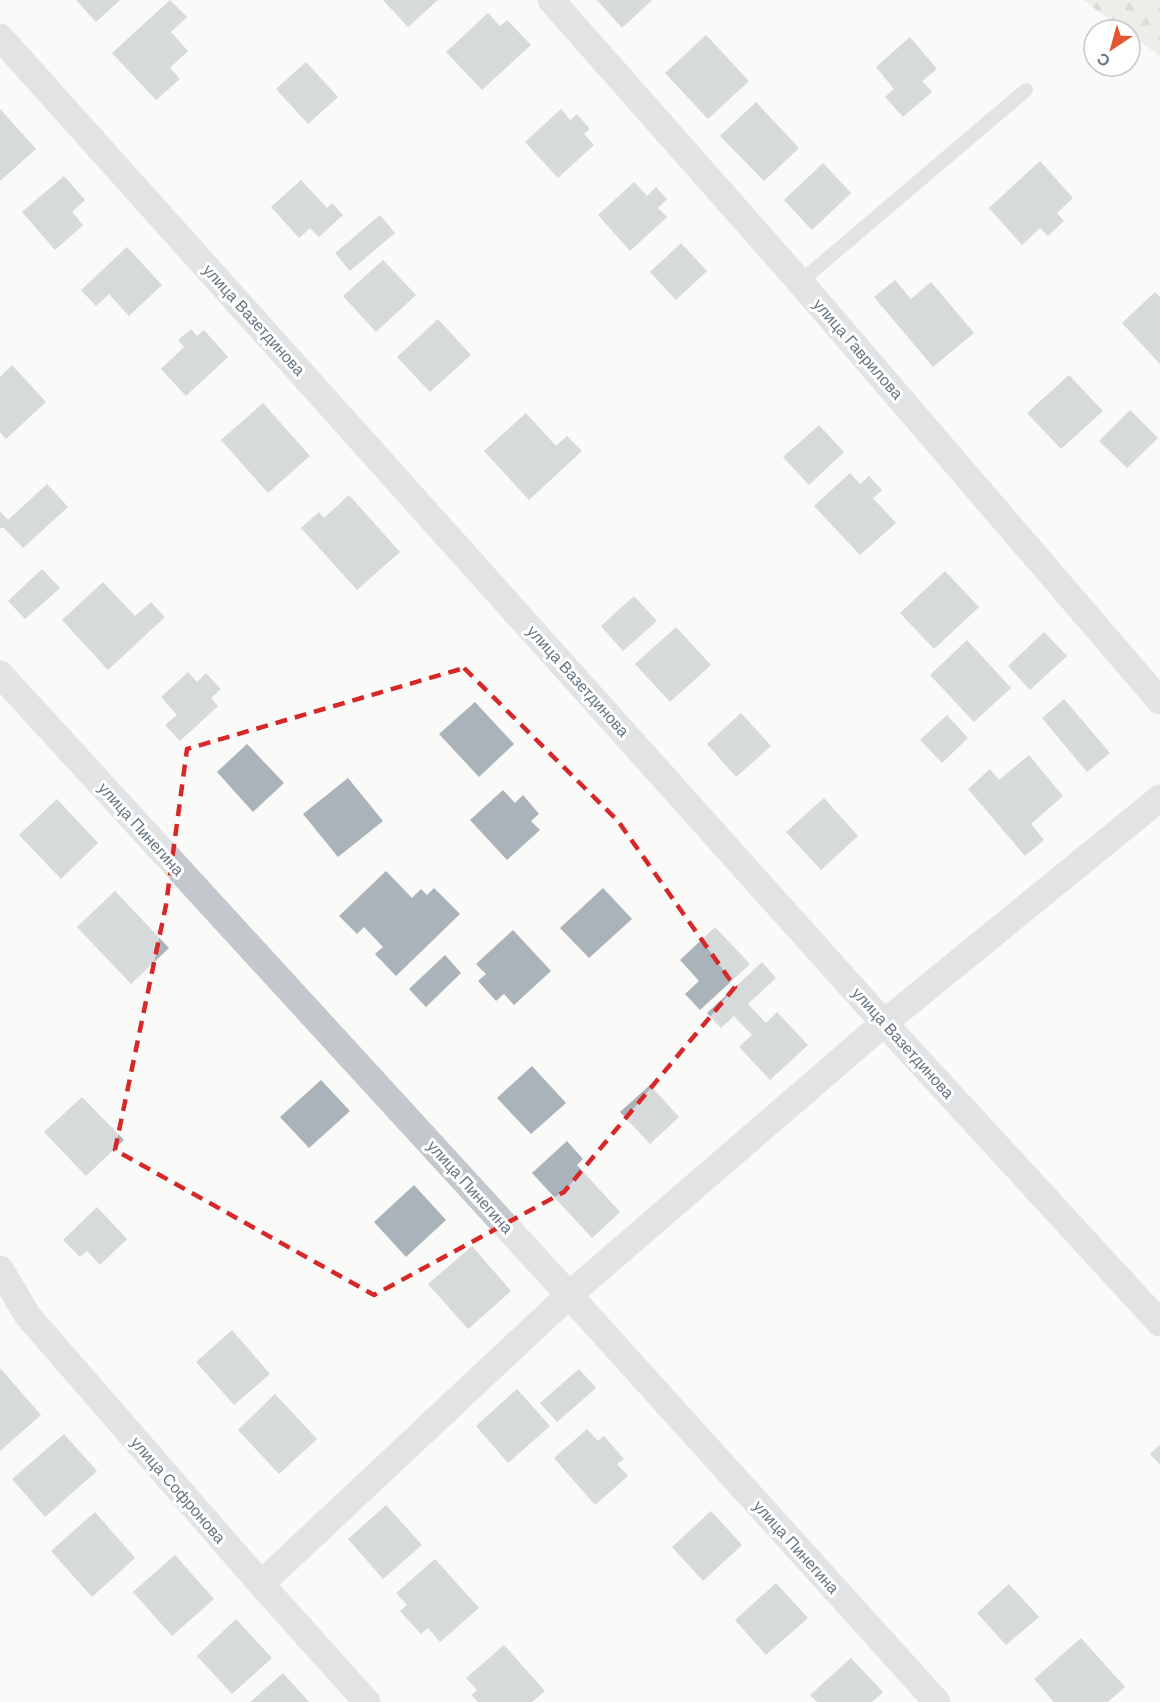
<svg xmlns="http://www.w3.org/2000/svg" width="1160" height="1702" font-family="'DM Sans',sans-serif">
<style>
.forest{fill:url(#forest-firs)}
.building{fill:#aab3b9}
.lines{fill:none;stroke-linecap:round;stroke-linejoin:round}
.service{stroke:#c3c8cc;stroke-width:14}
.minor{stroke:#c3c8cc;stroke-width:27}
.marked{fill:none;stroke:#d62828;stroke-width:4.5;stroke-dasharray:12 8;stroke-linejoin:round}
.labels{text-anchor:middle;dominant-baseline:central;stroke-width:6;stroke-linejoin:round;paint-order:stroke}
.street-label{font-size:16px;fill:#657683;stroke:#fff}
</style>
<defs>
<pattern id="forest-firs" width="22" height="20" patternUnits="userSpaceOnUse" patternTransform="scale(1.5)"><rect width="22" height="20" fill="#dadfd7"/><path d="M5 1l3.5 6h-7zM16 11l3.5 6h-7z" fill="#b4b9b4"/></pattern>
</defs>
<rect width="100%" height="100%" fill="#fafaf8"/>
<path class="forest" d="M 1083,0 L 1160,0 L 1160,56 L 1130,34 L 1130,30 L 1124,30 Z"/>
<path class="building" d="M 76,0 L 120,0 L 96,22 Z
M 170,0 L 187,17 L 171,32 L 188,51 L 170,68 L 180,79 L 156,100 L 112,53 Z
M 383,0 L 438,0 L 408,27 Z
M 597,0 L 652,0 L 622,28 Z
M 488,13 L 500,26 L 507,20 L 531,45 L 482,90 L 446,52 Z
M 706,35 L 749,81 L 708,119 L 665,73 Z
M 910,37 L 937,69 L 922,81 L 932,92 L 903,117 L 885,97 L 894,89 L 876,67 Z
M 306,62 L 338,97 L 308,124 L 276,89 Z
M 756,102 L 799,148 L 764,181 L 720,136 Z
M 0,109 L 36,149 L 0,181 Z
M 561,109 L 570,120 L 577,114 L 590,129 L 584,134 L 594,145 L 558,178 L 525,142 Z
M 1040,161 L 1073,198 L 1057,213 L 1064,221 L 1048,236 L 1040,228 L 1022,245 L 989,208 Z
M 823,163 L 851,193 L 812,230 L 784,200 Z
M 64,176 L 85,200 L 72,212 L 83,225 L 55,250 L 22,212 Z
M 301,180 L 327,208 L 332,203 L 343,215 L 319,237 L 310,228 L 299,238 L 271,207 Z
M 634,182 L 647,196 L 656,187 L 667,199 L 658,208 L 667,217 L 630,251 L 598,215 Z
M 380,215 L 395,233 L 350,271 L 335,253 Z
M 681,243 L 707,271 L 676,300 L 650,272 Z
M 127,247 L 162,285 L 129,316 L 109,294 L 96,306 L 81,290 Z
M 383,260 L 416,295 L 376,332 L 343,296 Z
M 895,280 L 911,299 L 931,282 L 974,333 L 933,367 L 874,297 Z
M 1155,292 L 1160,297 L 1160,364 L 1122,323 Z
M 438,319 L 471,355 L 430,392 L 397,357 Z
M 191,329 L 197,336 L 204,330 L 228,357 L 186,396 L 161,369 L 184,347 L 178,340 Z
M 12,365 L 46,402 L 6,439 L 0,432 L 0,377 Z
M 1069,375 L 1103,411 L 1061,449 L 1027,413 Z
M 263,403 L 310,456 L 268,493 L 221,440 Z
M 1130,410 L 1158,438 L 1127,468 L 1099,441 Z
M 526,413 L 556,446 L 567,436 L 582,451 L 529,500 L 484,451 Z
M 819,425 L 844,452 L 809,485 L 783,457 Z
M 850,473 L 860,484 L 869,476 L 882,490 L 873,498 L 896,523 L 860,555 L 814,506 Z
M 47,484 L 68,507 L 23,548 L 3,527 L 0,529 L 0,511 L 8,520 Z
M 349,495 L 400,552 L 357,590 L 301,528 L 319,512 L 324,518 Z
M 42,569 L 60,588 L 25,619 L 8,601 Z
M 945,571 L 979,607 L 934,649 L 900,613 Z
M 103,582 L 135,616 L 151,602 L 165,617 L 108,670 L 62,620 Z
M 634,596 L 657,621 L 623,651 L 601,626 Z
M 676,627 L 711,665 L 670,702 L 635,664 Z
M 1044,632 L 1067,656 L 1030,690 L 1008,666 Z
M 967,640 L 1011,688 L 974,722 L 930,675 Z
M 188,672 L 197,682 L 206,673 L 221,689 L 211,698 L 218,706 L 180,741 L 165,725 L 177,715 L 161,697 Z
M 1064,699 L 1110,753 L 1087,772 L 1042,718 Z
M 475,702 L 514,744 L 479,777 L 439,734 Z
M 741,713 L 771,746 L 736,777 L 707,744 Z
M 947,715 L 968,738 L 942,763 L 920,740 Z
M 247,744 L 284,783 L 253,812 L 217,772 Z
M 1029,755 L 1063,796 L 1031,824 L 1044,840 L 1025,856 L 968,789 L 990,769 L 999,780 Z
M 348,778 L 383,821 L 338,857 L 303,814 Z
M 503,790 L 515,803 L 523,795 L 539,814 L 531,821 L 540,830 L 507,860 L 470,820 Z
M 824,798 L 858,836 L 821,870 L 786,832 Z
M 57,799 L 98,843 L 61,879 L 19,835 Z
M 386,871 L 412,898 L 421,889 L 427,895 L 434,888 L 460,914 L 396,976 L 375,954 L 383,947 L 364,927 L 357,934 L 339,916 Z
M 603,888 L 632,919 L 589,958 L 560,928 Z
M 115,891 L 169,948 L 131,984 L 77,927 Z
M 715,927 L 750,964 L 700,1010 L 685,994 L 699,981 L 680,960 Z
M 513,930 L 551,971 L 514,1005 L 504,994 L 496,1001 L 478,981 L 486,974 L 476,964 Z
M 445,955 L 461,973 L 426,1007 L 409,989 Z
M 762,962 L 776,978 L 748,1004 L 766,1023 L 777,1012 L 808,1045 L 770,1080 L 739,1047 L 752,1035 L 734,1016 L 721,1028 L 707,1013 Z
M 532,1066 L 566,1103 L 531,1134 L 497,1098 Z
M 321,1080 L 350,1111 L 309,1148 L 280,1117 Z
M 650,1085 L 679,1117 L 650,1144 L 620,1112 Z
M 82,1097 L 124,1140 L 86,1176 L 44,1132 Z
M 567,1141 L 583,1159 L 577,1165 L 620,1212 L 592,1238 L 532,1173 Z
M 414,1185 L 446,1220 L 406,1257 L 374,1222 Z
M 97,1207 L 127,1239 L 100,1265 L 87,1251 L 80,1257 L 63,1240 Z
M 472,1246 L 511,1291 L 468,1329 L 428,1284 Z
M 232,1330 L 270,1374 L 234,1405 L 196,1362 Z
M 0,1368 L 41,1415 L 0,1451 Z
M 579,1369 L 596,1388 L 557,1422 L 540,1403 Z
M 517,1389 L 550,1426 L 508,1463 L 476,1426 Z
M 275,1394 L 317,1439 L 279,1474 L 238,1430 Z
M 587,1429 L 598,1441 L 604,1436 L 624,1459 L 617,1464 L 628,1476 L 595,1505 L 554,1458 Z
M 64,1434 L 97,1471 L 45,1517 L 12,1479 Z
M 1160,1445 L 1160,1465 L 1150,1454 Z
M 386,1505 L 422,1545 L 383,1579 L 348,1539 Z
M 711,1511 L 742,1545 L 703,1581 L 672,1547 Z
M 95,1512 L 135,1558 L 92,1597 L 51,1551 Z
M 175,1555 L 214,1599 L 172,1636 L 133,1592 Z
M 435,1559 L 479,1608 L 440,1642 L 428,1628 L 421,1634 L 400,1611 L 407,1605 L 396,1593 Z
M 776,1583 L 808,1618 L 766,1655 L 735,1620 Z
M 1009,1584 L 1039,1617 L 1006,1645 L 977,1613 Z
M 236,1619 L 272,1658 L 232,1694 L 197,1656 Z
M 1081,1638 L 1125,1687 L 1108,1702 L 1054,1702 L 1034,1679 Z
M 504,1645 L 545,1691 L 532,1702 L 478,1702 L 471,1695 L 477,1690 L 466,1678 Z
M 851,1658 L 883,1692 L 872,1702 L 817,1702 L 810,1695 Z
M 283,1673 L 309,1702 L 250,1702 Z"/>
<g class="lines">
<path class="service" d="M 800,282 L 1026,90"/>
<path class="minor" d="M 551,0 L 800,282 L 1160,701
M 0,37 L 884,1023 L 1160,1323
M 0,674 L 569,1295 L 937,1702
M 0,1269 L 28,1316 L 261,1584 L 367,1702
M 261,1584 L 569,1295 L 884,1023 L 1160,798"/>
</g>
<path d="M0 0H1160V1702H0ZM 464,668 L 618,821 L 735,987 L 564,1192 L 374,1295 L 115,1150 L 166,905 L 187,749 Z" fill="#fafaf8" fill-opacity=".55" fill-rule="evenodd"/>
<path class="marked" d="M 464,668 L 618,821 L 735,987 L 564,1192 L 374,1295 L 115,1150 L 166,905 L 187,749 Z"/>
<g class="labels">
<g class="street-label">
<text transform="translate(254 320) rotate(48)">улица Вазетдинова</text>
<text transform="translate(858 349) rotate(49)">улица Гаврилова</text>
<text transform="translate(578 681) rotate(48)">улица Вазетдинова</text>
<text transform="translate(141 829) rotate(48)">улица Пинегина</text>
<text transform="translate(903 1043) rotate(48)">улица Вазетдинова</text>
<text transform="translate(470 1187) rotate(48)">улица Пинегина</text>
<text transform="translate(178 1490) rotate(49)">улица Софронова</text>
<text transform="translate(796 1547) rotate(48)">улица Пинегина</text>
</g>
</g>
<g transform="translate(1112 48) rotate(216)"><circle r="28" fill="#ffffff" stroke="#c1c8cd" stroke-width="1.5"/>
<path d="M0-4.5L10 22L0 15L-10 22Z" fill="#e4572e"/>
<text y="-9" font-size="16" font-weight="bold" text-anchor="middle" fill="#657683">С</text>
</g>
</svg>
